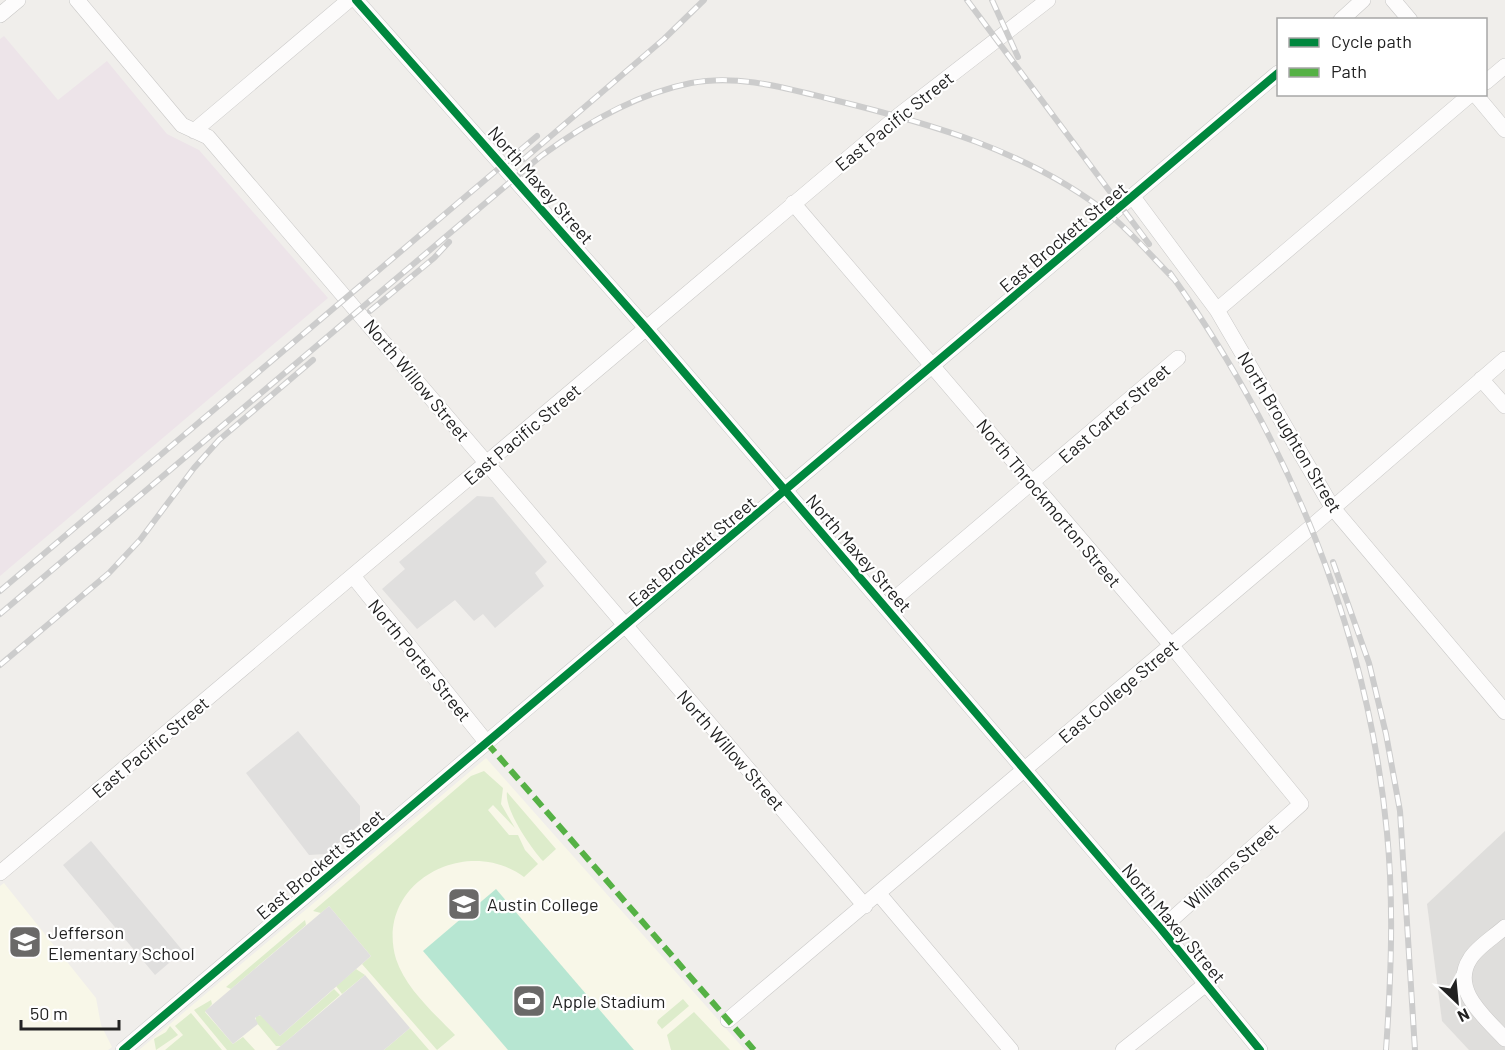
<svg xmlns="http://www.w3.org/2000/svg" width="1505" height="1050" font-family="Barlow,sans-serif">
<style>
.residential{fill:#dfdedc}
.industrial{fill:#ede4e9}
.education{fill:#f8f7e8}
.grass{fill:#ddeccb}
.pitch{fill:#b7e6d2}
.parking{fill:#e0dfde}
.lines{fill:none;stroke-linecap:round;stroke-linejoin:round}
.minor-casing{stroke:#c9c8c7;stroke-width:16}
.minor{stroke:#fdfcfc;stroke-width:15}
.rail-casing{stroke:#ccc;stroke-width:6}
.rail{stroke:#fff;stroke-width:4;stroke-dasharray:11;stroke-linecap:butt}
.quiet{stroke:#55b145;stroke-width:6;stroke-dasharray:12 6;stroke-linecap:butt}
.cycleway-casing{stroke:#fff;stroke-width:11}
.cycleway{stroke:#00873e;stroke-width:8}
.labels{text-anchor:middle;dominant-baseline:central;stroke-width:4.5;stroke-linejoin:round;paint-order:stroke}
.street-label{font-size:18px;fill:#222;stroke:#fff}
.poi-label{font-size:18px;fill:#222;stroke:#fff;text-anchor:start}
</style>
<rect width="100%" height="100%" fill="#f0eeeb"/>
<path class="residential" d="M 1505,831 L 1505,1050 L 1469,1050 L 1442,1021 L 1427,904 Z"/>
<path class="industrial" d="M 4,36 L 58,100 L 107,61 L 167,134 L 199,150 L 328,298 L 0,576 L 0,39 Z"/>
<path class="education" d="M 486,758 L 745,1050 L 139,1050 Z
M 4,883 L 96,998 L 101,1025 L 112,1047 L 108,1050 L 0,1050 L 0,886 Z"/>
<path class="grass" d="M 484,771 L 503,788 L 501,804 L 515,828 L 493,805 L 488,810 L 509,835 L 518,835 L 525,850 L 538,864 L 524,877 C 465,834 374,884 396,959 C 406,989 434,1013 455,1035 L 437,1050 L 362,964 L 371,956 L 329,906 L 321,913 L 313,911 L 471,776 Z
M 507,792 L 556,849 L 543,861 C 531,848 504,809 507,792 Z
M 305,920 L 306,925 L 231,989 L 226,987 Z
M 356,969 L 365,975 L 342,994 L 336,986 Z
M 334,989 L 340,995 L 281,1046 L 276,1046 L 256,1022 L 256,1016 L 262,1015 L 280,1036 Z
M 683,999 L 689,1006 L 662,1029 L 657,1023 L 658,1020 Z
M 211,1000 L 212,1004 L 205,1012 L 233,1044 L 243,1037 L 255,1050 L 227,1050 L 194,1010 Z
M 694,1012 L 730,1050 L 671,1050 L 667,1035 Z
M 191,1013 L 222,1050 L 165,1050 L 183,1035 L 175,1026 Z
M 170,1026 L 178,1035 L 156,1050 L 154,1039 L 166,1032 Z
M 410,1028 L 429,1050 L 384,1050 Z"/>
<path class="pitch" d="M 496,889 L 634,1050 L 508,1050 L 423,951 Z"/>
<path class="parking" d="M 477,496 L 493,497 L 547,562 L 535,573 L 544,586 L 495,628 L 483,614 L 474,621 L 455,600 L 417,629 L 382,589 L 405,569 L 399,562 Z
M 298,731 L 360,806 L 360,824 L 326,854 L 309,855 L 246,773 Z
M 91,841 L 183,951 L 155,975 L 63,865 Z
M 329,906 L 371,956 L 280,1036 L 260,1015 L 255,1018 L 258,1024 L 233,1044 L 205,1011 Z
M 365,975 L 410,1028 L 384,1050 L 276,1050 Z"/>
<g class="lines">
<g class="minor-casing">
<path id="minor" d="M 77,0 L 182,125 L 208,137 L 865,906
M 356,0 L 646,328 L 1161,929 L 1260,1050
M 1393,0 L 1410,20
M 0,15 L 18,0
M 1341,20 L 1363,0
M 1486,82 L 1505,66
M 1475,94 L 1505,130
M 194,131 L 349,0
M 1133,197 L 1217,310 L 1332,507 L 1505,712
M 793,203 L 1171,645 L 1301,804 L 1161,929
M 1217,310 L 1471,94
M 1481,379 L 1505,406
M 353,576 L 487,743
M 886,606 L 1178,358
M 0,873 L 898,116 L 1048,0
M 879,894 L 1011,1050
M 1505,927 C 1494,937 1477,947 1470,959 C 1450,990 1486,1018 1505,1039
M 728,1020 L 1311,527 L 1505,359
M 123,1050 L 1278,73
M 1123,1050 L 1206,984"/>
</g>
<use href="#minor" class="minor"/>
<g class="rail-casing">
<path id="rail" d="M 967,0 L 1149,244
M 992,0 L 1018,57
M 524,159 L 664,39 L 704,0
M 1170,273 C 1287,437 1368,630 1387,833 C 1394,905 1391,978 1386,1050
M 370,311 L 434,258 L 449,242
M 1333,562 L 1369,663 L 1386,734 L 1400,811 L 1415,1050
M 0,591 L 537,136
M 0,614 L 541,156 C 586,123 636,94 691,83 C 738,74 785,88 830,99 C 929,123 1029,151 1110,215 C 1133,234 1153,258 1174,279
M 0,665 L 109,573 L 140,540 L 194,468 L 219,440 L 313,360"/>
</g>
<use href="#rail" class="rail"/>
<path class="quiet" d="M 487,743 L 754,1050"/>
<g class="cycleway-casing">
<path id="cycleway" d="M 356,0 L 646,328 L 1161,929 L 1260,1050
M 123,1050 L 1278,73"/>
</g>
<use href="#cycleway" class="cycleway"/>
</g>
<defs>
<g id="university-square" transform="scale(1.725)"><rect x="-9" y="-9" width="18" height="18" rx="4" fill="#6a6968" stroke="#fff"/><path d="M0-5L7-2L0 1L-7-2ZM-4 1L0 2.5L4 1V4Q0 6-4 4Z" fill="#fff"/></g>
<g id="school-square" transform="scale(1.725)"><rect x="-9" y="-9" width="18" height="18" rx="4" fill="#6a6968" stroke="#fff"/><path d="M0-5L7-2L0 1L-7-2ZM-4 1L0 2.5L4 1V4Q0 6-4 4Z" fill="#fff"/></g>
<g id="stadium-square" transform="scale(1.725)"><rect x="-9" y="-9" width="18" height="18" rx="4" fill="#6a6968" stroke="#fff"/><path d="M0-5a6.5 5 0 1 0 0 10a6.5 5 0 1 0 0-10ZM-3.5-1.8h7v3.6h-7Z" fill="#fff"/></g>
</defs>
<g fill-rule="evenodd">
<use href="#university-square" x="464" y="904"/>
<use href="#school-square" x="25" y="942"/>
<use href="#stadium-square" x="529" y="1001"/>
</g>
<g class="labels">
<g class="street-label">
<text transform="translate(894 121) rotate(-39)">East Pacific Street</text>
<text transform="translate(541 185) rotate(49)">North Maxey Street</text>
<text transform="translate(1063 237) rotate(-40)">East Brockett Street</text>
<text transform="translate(417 380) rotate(50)">North Willow Street</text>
<text transform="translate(1114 413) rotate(-41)">East Carter Street</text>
<text transform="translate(1290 432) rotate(59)">North Broughton Street</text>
<text transform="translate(522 434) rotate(-40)">East Pacific Street</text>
<text transform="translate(1049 503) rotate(50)">North Throckmorton Street</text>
<text transform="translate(692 551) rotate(-40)">East Brockett Street</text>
<text transform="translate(859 553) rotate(49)">North Maxey Street</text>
<text transform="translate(420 660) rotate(51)">North Porter Street</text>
<text transform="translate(1118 691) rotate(-40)">East College Street</text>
<text transform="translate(150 747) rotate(-40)">East Pacific Street</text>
<text transform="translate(731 750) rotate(49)">North Willow Street</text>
<text transform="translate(320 864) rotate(-40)">East Brockett Street</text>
<text transform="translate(1231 866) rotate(-42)">Williams Street</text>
<text transform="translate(1174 923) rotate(50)">North Maxey Street</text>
</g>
<g class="poi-label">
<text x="487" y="904">Austin College</text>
<text x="48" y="932">Jefferson<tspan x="48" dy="21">Elementary School</tspan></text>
<text x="552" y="1001">Apple Stadium</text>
</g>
</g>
<rect x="1277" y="18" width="210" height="78" fill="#ffffff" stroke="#a7a7a7" stroke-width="1.5"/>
<rect x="1289" y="38" width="30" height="9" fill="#00873e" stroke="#a7a7a7" stroke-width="1.5"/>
<text x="1331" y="48" font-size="18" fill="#222222">Cycle path</text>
<rect x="1289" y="68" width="30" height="9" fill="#55b145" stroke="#a7a7a7" stroke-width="1.5"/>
<text x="1331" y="78" font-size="18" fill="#222222">Path</text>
<g transform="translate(1457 1002) rotate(154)" stroke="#ffffff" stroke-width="4.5" paint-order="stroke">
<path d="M0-4.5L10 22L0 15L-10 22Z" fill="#222222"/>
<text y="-9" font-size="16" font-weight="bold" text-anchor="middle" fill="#222222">N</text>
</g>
<path d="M21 1020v9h98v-9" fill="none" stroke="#222222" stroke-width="3"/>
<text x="30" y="1020" font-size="18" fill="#222222" stroke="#ffffff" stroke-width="4.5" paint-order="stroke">50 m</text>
</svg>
